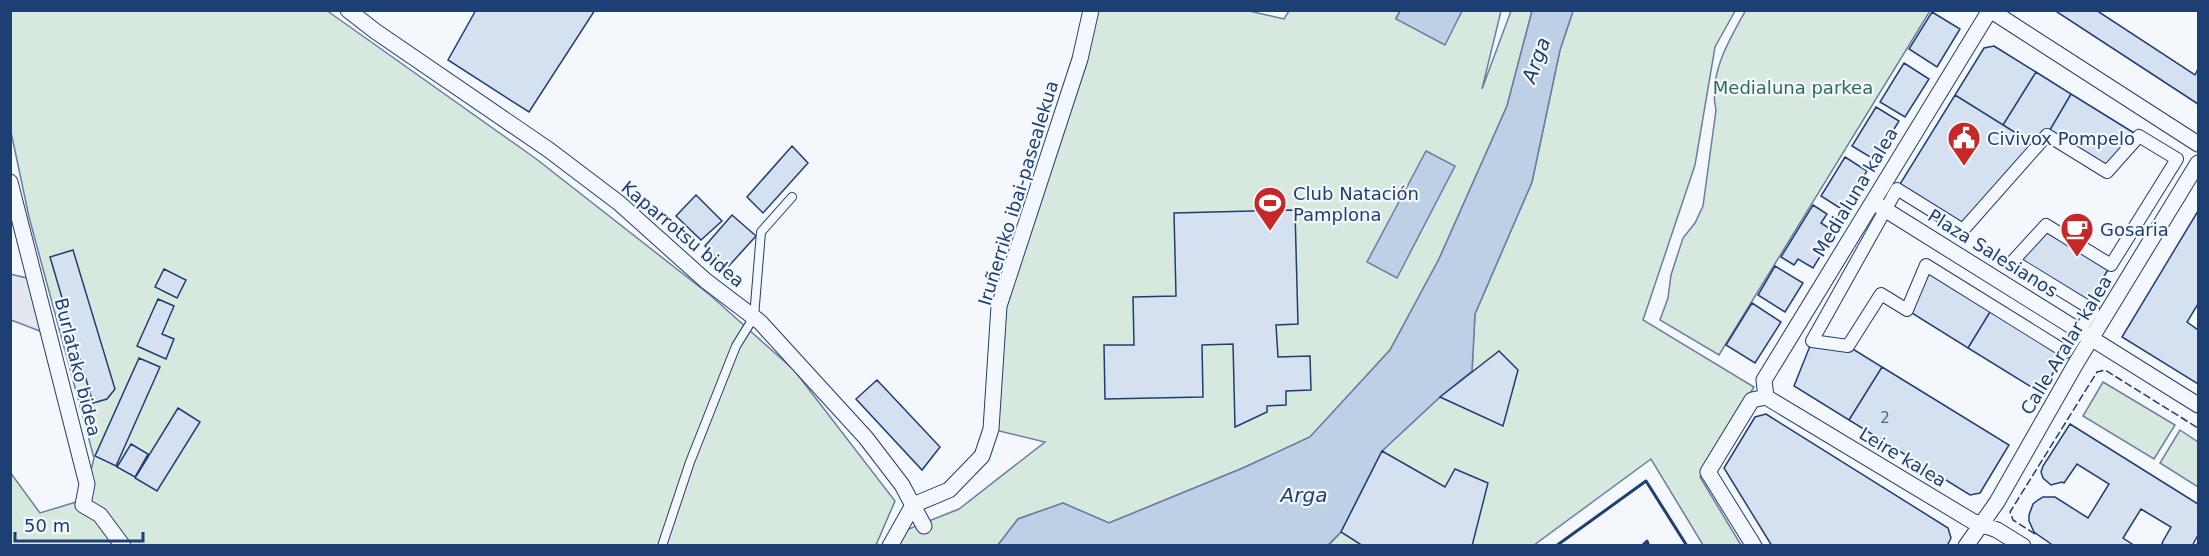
<svg xmlns="http://www.w3.org/2000/svg" width="2209" height="556" font-family="'DejaVu Sans',sans-serif">
<style>
.green{fill:#d7e8df;stroke:#687fa3;stroke-width:1.5}
.parking{fill:#e3e8f0;stroke:#687fa3;stroke-width:1.5}
.water{fill:#bed0e5;stroke:#687fa3;stroke-width:1.5}
.building{fill:#d5e0f0;stroke:#1d3f73;stroke-width:1.5}
.lines{fill:none;stroke-linecap:round;stroke-linejoin:round}
.service-casing{stroke:#1d3f73;stroke-width:10}
.pedestrian-casing{stroke:#1d3f73;stroke-width:14}
.minor-casing{stroke:#1d3f73;stroke-width:17}
.service{stroke:#f4f7fb;stroke-width:8}
.pedestrian{stroke:#f4f7fb;stroke-width:12}
.minor{stroke:#f4f7fb;stroke-width:15}
.fence{stroke:#1d3f73;stroke-width:1.5;stroke-dasharray:8 3;stroke-linecap:butt}
.wall{stroke:#1d3f73;stroke-width:3}
.labels{text-anchor:middle;dominant-baseline:central;stroke-width:4.5;stroke-linejoin:round;paint-order:stroke}
.number-label{font-size:15px;fill:#4b6792}
.park-label{font-size:18px;fill:#2c6c60;stroke:#f4f7fb}
.poi-label{font-size:18px;fill:#1d3f73;stroke:#f4f7fb;text-anchor:start}
.street-label{font-size:18px;fill:#1d3f73;stroke:#f4f7fb}
.water-label{font-size:20px;font-style:italic;fill:#1d3f73;stroke:#f4f7fb}
</style>
<rect width="100%" height="100%" fill="#f4f7fb"/>
<path class="green" d="M 326,10 L 535,158 L 710,295 L 794,370 L 895,501 L 876,545 L 11,546 L 10,472 L 40,513 L 76,502 L 85,495 L 94,458 L 29,217 L 11,132 L 11,11 Z
M 1245,10 L 1284,19 L 1289,11 L 1400,11 L 1396,18 L 1444,44 L 1462,11 L 1501,11 L 1482,89 L 1511,11 L 1532,11 L 1507,106 L 1439,259 L 1390,350 L 1310,437 L 1243,468 L 1109,523 L 1063,503 L 1018,519 L 998,545 L 896,546 L 906,530 L 959,509 L 1045,442 L 991,429 L 999,306 L 1089,11 Z
M 1746,10 L 1930,11 L 1719,355 L 1660,320 L 1668,298 L 1671,275 L 1683,238 L 1695,223 L 1703,206 L 1716,110 C 1708,75 1729,40 1746,10 Z
M 1573,11 L 1735,11 L 1715,47 L 1695,165 L 1643,320 L 1754,387 L 1700,477 L 1741,545 L 1703,545 L 1651,459 L 1534,545 L 1328,546 L 1341,532 L 1382,451 L 1440,397 L 1472,371 L 1475,314 L 1532,182 L 1560,50 Z
M 2103,382 L 2175,425 L 2154,459 L 2083,416 Z
M 2180,430 L 2198,442 L 2198,487 L 2160,463 Z"/>
<path class="parking" d="M 10,274 L 31,279 L 50,335 L 11,320 Z"/>
<path class="water" d="M 1400,11 L 1400,10 L 1462,11 L 1445,45 L 1396,19 Z
M 1532,11 L 1573,11 L 1560,50 L 1532,182 L 1475,314 L 1472,371 L 1440,397 L 1382,451 L 1341,532 L 1328,545 L 998,545 L 1018,519 L 1063,503 L 1109,523 L 1243,468 L 1310,437 L 1390,350 L 1439,259 L 1507,106 Z
M 1426,151 L 1455,166 L 1397,278 L 1367,262 Z"/>
<path class="building" d="M 476,10 L 595,10 L 529,112 L 448,60 Z
M 2054,10 L 2096,10 L 2195,75 L 2198,69 L 2198,104 Z
M 1932,12 L 1960,29 L 1937,67 L 1909,49 Z
M 1994,46 L 2036,72 L 2003,125 L 1955,95 L 1984,48 Z
M 1904,63 L 1929,79 L 1905,117 L 1880,102 Z
M 2036,72 L 2071,94 L 2047,135 L 2037,146 L 2003,125 Z
M 2071,94 L 2139,136 L 2107,172 L 2047,135 Z
M 1955,95 L 2037,146 L 1963,230 L 1897,189 Z
M 1876,107 L 1899,121 L 1875,160 L 1852,146 Z
M 792,146 L 808,163 L 763,213 L 747,197 Z
M 1845,157 L 1867,171 L 1843,210 L 1821,196 Z
M 696,195 L 722,221 L 701,240 L 676,216 Z
M 1813,205 L 1827,214 L 1821,223 L 1835,232 L 1813,268 L 1798,259 L 1794,265 L 1781,257 Z
M 1295,210 L 1298,324 L 1276,325 L 1278,357 L 1310,356 L 1311,390 L 1286,391 L 1286,405 L 1267,406 L 1267,412 L 1235,427 L 1233,344 L 1202,345 L 1203,397 L 1105,399 L 1104,345 L 1134,345 L 1133,297 L 1176,296 L 1174,213 Z
M 2198,211 L 2198,304 L 2187,322 L 2198,330 L 2198,384 L 2122,337 Z
M 732,215 L 756,236 L 727,268 L 705,246 Z
M 2046,225 L 2111,265 L 2086,306 L 2013,261 Z
M 73,250 L 115,389 L 107,399 L 93,403 L 50,257 Z
M 1926,265 L 1993,307 L 1968,348 L 1907,310 Z
M 1775,266 L 1803,283 L 1785,312 L 1758,295 Z
M 164,269 L 186,280 L 177,298 L 155,287 Z
M 158,299 L 174,306 L 162,334 L 174,339 L 166,359 L 137,346 Z
M 1752,303 L 1781,322 L 1755,363 L 1726,345 Z
M 1993,307 L 2066,352 L 2041,393 L 1968,348 Z
M 1812,341 L 1848,346 L 1882,367 L 1849,420 L 1794,386 Z
M 1499,351 L 1518,370 L 1503,426 L 1440,397 Z
M 139,358 L 160,367 L 116,466 L 95,456 Z
M 1882,367 L 2009,445 L 1980,493 L 1970,495 L 1849,420 Z
M 877,380 L 940,447 L 922,470 L 856,399 Z
M 178,408 L 200,422 L 157,491 L 135,478 Z
M 1766,414 L 1948,528 L 1951,538 L 1947,546 L 1772,546 L 1724,468 L 1755,417 Z
M 2070,424 L 2198,504 L 2198,535 L 2192,546 L 2164,546 L 2162,543 L 2171,527 L 2141,509 L 2123,538 L 2135,546 L 2054,546 L 2034,532 L 2029,521 L 2029,515 L 2033,504 L 2038,500 L 2043,497 L 2055,497 L 2088,518 L 2109,484 L 2077,464 L 2064,483 L 2062,482 L 2051,485 L 2043,478 L 2041,472 L 2043,466 Z
M 131,444 L 148,454 L 135,477 L 117,467 Z
M 1382,451 L 1445,487 L 1455,469 L 1488,483 L 1472,546 L 1363,546 L 1341,532 Z"/>
<g class="lines">
<g class="service-casing">
<path id="service" d="M 662,546 L 690,462 L 736,346 L 754,317 L 761,232 L 792,197"/>
</g>
<g class="pedestrian-casing">
<path id="pedestrian" d="M 2047,135 L 2107,172 L 2139,136 L 2177,159 L 2111,265 L 2046,225 L 2013,261 L 2093,310 L 2066,352 L 1926,265 L 1907,310 L 1881,294 L 1848,346 L 1812,341 L 1897,189 L 1963,230 Z"/>
</g>
<g class="minor-casing">
<path id="minor" d="M 348,10 L 375,31 L 549,150 L 619,203 L 706,281 L 760,322 L 866,438 L 902,485 L 924,526
M 1990,10 L 2198,144
M 10,182 L 87,484 L 83,505 L 100,515 L 123,546
M 1873,202 L 2198,405
M 1766,397 L 1764,380 L 1990,10
M 1766,397 L 1972,521 L 1997,530 L 2023,546
M 913,505 L 949,490 L 982,456 L 991,429 L 999,306 L 1080,59 L 1091,10
M 890,546 L 913,505
M 1754,546 L 1708,472 L 1752,400 L 1766,397
M 1966,546 L 1997,502 L 2075,365 L 2198,163"/>
</g>
<use href="#service" class="service"/>
<use href="#pedestrian" class="pedestrian"/>
<use href="#minor" class="minor"/>
<path class="fence" d="M 2035,534 L 2013,520 L 2010,512 L 2097,372 L 2105,370 L 2198,428
M 2196,546 L 2198,542"/>
<path class="wall" d="M 1556,546 L 1646,481 L 1687,546
M 1642,546 L 1647,541 L 1649,546"/>
</g>
<defs>
<g id="civic-pin" transform="scale(1.725)"><path d="M0 17L-7.5 6A9.5 9.5 0 1 1 7.5 6Z" fill="#c62828" stroke="#f4f7fb"/><path d="M-.6-6.5H3V-4.5H.6V-3L4-1V1h2V6H-6V1h2V-1L-.6-3ZM-1.2 2.5V6h2.4V2.5Z" fill="#fff"/></g>
<g id="stadium-pin" transform="scale(1.725)"><path d="M0 17L-7.5 6A9.5 9.5 0 1 1 7.5 6Z" fill="#c62828" stroke="#f4f7fb"/><path d="M0-5a6.5 5 0 1 0 0 10a6.5 5 0 1 0 0-10ZM-3.5-1.8h7v3.6h-7Z" fill="#fff"/></g>
<g id="cafe-pin" transform="scale(1.725)"><path d="M0 17L-7.5 6A9.5 9.5 0 1 1 7.5 6Z" fill="#c62828" stroke="#f4f7fb"/><path d="M-5.5-4.5H6V0H3Q3 3.5 0 3.5H-2.5Q-5.5 3.5-5.5 0ZM3-3.2v2h1.7v-2ZM-6 4.5H4V6H-6Z" fill="#fff"/></g>
</defs>
<g fill-rule="evenodd">
<use href="#civic-pin" x="1964" y="138"/>
<use href="#stadium-pin" x="1270" y="203"/>
<use href="#cafe-pin" x="2077" y="229"/>
</g>
<g class="labels">
<g class="number-label">
<text x="1885" y="418">2</text>
</g>
<g class="park-label">
<text x="1793" y="87">Medialuna parkea</text>
</g>
<g class="poi-label">
<text x="1987" y="138">Civivox Pompelo</text>
<text x="1293" y="193">Club Natación<tspan x="1293" dy="21">Pamplona</tspan></text>
<text x="2100" y="229">Gosaria</text>
</g>
<g class="street-label">
<text transform="translate(1855 192) rotate(-59)">Medialuna kalea</text>
<text transform="translate(1018 193) rotate(-73)">Iruñerriko ibai-pasealekua</text>
<text transform="translate(683 234) rotate(40)">Kaparrotsu bidea</text>
<text transform="translate(1993 253) rotate(32)">Plaza Salesianos</text>
<text transform="translate(2066 345) rotate(-59)">Calle Aralar kalea</text>
<text transform="translate(78 367) rotate(76)">Burlatako bidea</text>
<text transform="translate(1903 457) rotate(31)">Leire kalea</text>
</g>
<g class="water-label">
<text transform="translate(1536 60) rotate(-70)">Arga</text>
<text x="1304" y="495">Arga</text>
</g>
</g>
<rect width="2209" height="556" fill="none" stroke="#1d3f73" stroke-width="24"/>
<path d="M15 532v9h128v-9" fill="none" stroke="#1d3f73" stroke-width="3"/>
<text x="24" y="532" font-size="18" fill="#1d3f73" stroke="#f4f7fb" stroke-width="4.5" paint-order="stroke">50 m</text>
</svg>
